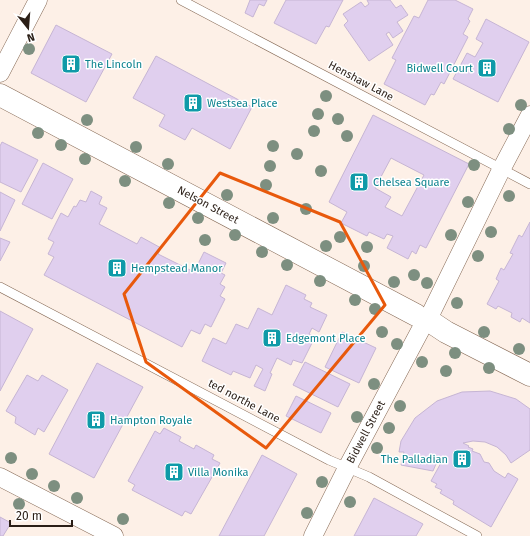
<svg xmlns="http://www.w3.org/2000/svg" width="530" height="536" font-family="'Fira Sans',sans-serif">
<style>
.building{fill:#e0cfee;stroke:#c6b5d4;fill-rule:evenodd}
.lines{fill:none;stroke-linecap:round;stroke-linejoin:round}
.service-casing{stroke:#856955;stroke-width:10}
.minor-casing{stroke:#856955;stroke-width:19}
.tertiary-casing{stroke:#856955;stroke-width:23}
.service{stroke:#fff;stroke-width:9}
.minor{stroke:#fff;stroke-width:18}
.tertiary{stroke:#fff;stroke-width:22}
.tree{fill:#7d8f80}
.marked{fill:none;stroke:#e8590c;stroke-width:3;stroke-linejoin:round}
.labels{text-anchor:middle;dominant-baseline:central;stroke-width:3;stroke-linejoin:round;paint-order:stroke}
.culture-label{font-size:11px;fill:#0d838f;stroke:#fff;text-anchor:start}
.street-label{font-size:11px;fill:#2a1e16;stroke:#fff}
</style>
<rect width="100%" height="100%" fill="#fdf0e7"/>
<path class="building" d="M 250,0 L 267,0 L 264,6 L 259,4 L 253,17 L 245,13 Z
M 286,0 L 343,0 L 329,27 L 326,26 L 316,44 L 274,23 Z
M 367,0 L 390,0 L 396,8 L 401,5 L 408,15 L 397,22 L 403,31 L 393,38 L 389,32 L 386,34 L 393,45 L 369,61 L 344,25 L 348,21 L 343,14 L 361,2 L 365,7 L 369,4 Z
M 428,0 L 455,0 L 473,9 L 468,19 L 470,21 L 463,34 L 468,37 L 444,84 L 441,82 L 434,95 L 431,94 L 425,105 L 384,84 L 396,60 L 392,58 L 414,16 L 419,18 Z
M 486,19 L 529,42 L 498,102 L 453,79 L 467,53 L 475,57 L 483,43 L 476,39 Z
M 56,25 L 112,54 L 86,102 L 31,73 Z
M 156,56 L 252,107 L 230,149 L 192,128 L 185,140 L 159,126 L 165,115 L 133,98 Z
M 373,115 L 469,164 L 426,248 L 420,245 L 416,254 L 412,251 L 408,259 L 387,248 L 393,236 L 387,234 L 384,239 L 369,232 L 367,236 L 341,223 L 347,212 L 329,202 ZM 391,158 L 424,175 L 402,216 L 385,207 L 391,197 L 375,188 Z
M 2,142 L 38,160 L 21,192 L 0,182 L 0,146 Z
M 43,163 L 73,179 L 52,219 L 22,204 Z
M 91,191 L 102,197 L 99,204 L 107,208 L 99,224 L 137,244 L 141,237 L 161,248 L 158,254 L 194,272 L 204,252 L 226,263 L 221,273 L 225,275 L 220,284 L 225,287 L 220,296 L 225,299 L 211,327 L 205,324 L 200,334 L 191,330 L 182,347 L 44,275 L 54,257 L 48,254 L 54,242 L 48,239 L 61,213 L 68,217 L 74,206 L 76,207 L 80,200 L 86,202 Z
M 0,192 L 15,200 L 0,231 Z
M 530,222 L 530,323 L 522,318 L 520,322 L 511,317 L 512,313 L 498,306 L 496,309 L 487,304 L 499,281 L 496,279 L 501,268 L 504,270 L 513,254 L 510,253 L 519,235 L 522,237 Z
M 0,238 L 10,242 L 0,261 Z
M 286,285 L 306,295 L 304,299 L 312,303 L 310,307 L 327,315 L 319,332 L 312,328 L 309,334 L 315,337 L 302,363 L 293,360 L 291,365 L 277,358 L 270,373 L 272,374 L 265,391 L 254,386 L 263,369 L 256,365 L 250,378 L 233,371 L 231,375 L 202,361 L 213,338 L 226,344 L 236,324 L 248,329 L 258,308 L 272,315 Z
M 0,311 L 33,329 L 0,391 Z
M 342,332 L 376,348 L 359,383 L 325,367 Z
M 305,362 L 350,384 L 338,407 L 293,385 Z
M 97,363 L 143,387 L 94,478 L 49,454 Z
M 27,375 L 38,381 L 42,375 L 68,390 L 44,432 L 38,428 L 35,435 L 15,423 L 16,417 L 6,411 Z
M 490,391 L 516,399 L 530,409 L 530,450 L 511,463 L 506,455 L 497,447 L 485,442 L 473,441 L 463,443 L 469,446 L 468,447 L 473,449 L 472,451 L 480,454 L 484,462 L 489,463 L 494,471 L 505,478 L 508,473 L 518,479 L 491,527 L 453,504 L 454,501 L 440,493 L 442,490 L 435,487 L 437,484 L 431,481 L 442,461 L 439,457 L 433,471 L 401,465 L 404,452 L 399,452 L 401,441 L 415,418 L 437,401 L 462,392 Z
M 296,396 L 331,413 L 321,433 L 286,416 Z
M 164,428 L 181,437 L 179,441 L 194,449 L 196,445 L 214,455 L 212,459 L 220,463 L 191,514 L 185,511 L 182,516 L 132,490 L 135,485 L 128,481 L 155,431 L 160,434 Z
M 262,455 L 297,474 L 264,536 L 219,536 Z
M 374,498 L 423,524 L 416,536 L 354,536 Z
M 0,517 L 11,523 L 3,536 L 0,536 Z"/>
<g class="lines">
<g class="service-casing">
<path id="service" d="M 181,0 L 530,184
M 0,287 L 329,460 L 369,477 L 477,536"/>
</g>
<g class="minor-casing">
<path id="minor" d="M 0,73 L 38,0
M 432,311 L 502,168 L 530,115
M 0,477 L 114,536
M 313,536 L 347,468 L 421,329"/>
</g>
<g class="tertiary-casing">
<path id="tertiary" d="M 0,95 L 416,315
M 434,324 L 446,332 L 530,375"/>
</g>
<use href="#service" class="service"/>
<use href="#minor" class="minor"/>
<use href="#tertiary" class="tertiary"/>
</g>
<g class="tree">
<circle cx="29" cy="49" r="6"/>
<circle cx="326" cy="96" r="6"/>
<circle cx="521" cy="105" r="6"/>
<circle cx="318" cy="114" r="6"/>
<circle cx="338" cy="119" r="6"/>
<circle cx="87" cy="120" r="6"/>
<circle cx="509" cy="129" r="6"/>
<circle cx="314" cy="131" r="6"/>
<circle cx="38" cy="133" r="6"/>
<circle cx="347" cy="136" r="6"/>
<circle cx="61" cy="145" r="6"/>
<circle cx="273" cy="146" r="6"/>
<circle cx="136" cy="147" r="6"/>
<circle cx="297" cy="154" r="6"/>
<circle cx="85" cy="159" r="6"/>
<circle cx="168" cy="164" r="6"/>
<circle cx="474" cy="165" r="6"/>
<circle cx="270" cy="166" r="6"/>
<circle cx="321" cy="171" r="6"/>
<circle cx="125" cy="181" r="6"/>
<circle cx="266" cy="185" r="6"/>
<circle cx="227" cy="195" r="6"/>
<circle cx="509" cy="196" r="6"/>
<circle cx="468" cy="202" r="6"/>
<circle cx="169" cy="203" r="6"/>
<circle cx="306" cy="209" r="6"/>
<circle cx="198" cy="218" r="6"/>
<circle cx="273" cy="218" r="6"/>
<circle cx="491" cy="232" r="6"/>
<circle cx="235" cy="235" r="6"/>
<circle cx="451" cy="235" r="6"/>
<circle cx="340" cy="237" r="6"/>
<circle cx="205" cy="240" r="6"/>
<circle cx="326" cy="246" r="6"/>
<circle cx="367" cy="247" r="6"/>
<circle cx="262" cy="252" r="6"/>
<circle cx="478" cy="256" r="6"/>
<circle cx="287" cy="265" r="6"/>
<circle cx="364" cy="266" r="6"/>
<circle cx="414" cy="275" r="6"/>
<circle cx="320" cy="281" r="6"/>
<circle cx="394" cy="282" r="6"/>
<circle cx="427" cy="283" r="6"/>
<circle cx="355" cy="300" r="6"/>
<circle cx="457" cy="303" r="6"/>
<circle cx="375" cy="309" r="6"/>
<circle cx="382" cy="332" r="6"/>
<circle cx="484" cy="332" r="6"/>
<circle cx="397" cy="344" r="6"/>
<circle cx="519" cy="349" r="6"/>
<circle cx="455" cy="353" r="6"/>
<circle cx="422" cy="362" r="6"/>
<circle cx="489" cy="368" r="6"/>
<circle cx="446" cy="371" r="6"/>
<circle cx="374" cy="384" r="6"/>
<circle cx="400" cy="406" r="6"/>
<circle cx="357" cy="417" r="6"/>
<circle cx="389" cy="428" r="6"/>
<circle cx="377" cy="448" r="6"/>
<circle cx="11" cy="458" r="6"/>
<circle cx="32" cy="474" r="6"/>
<circle cx="322" cy="482" r="6"/>
<circle cx="54" cy="486" r="6"/>
<circle cx="77" cy="498" r="6"/>
<circle cx="350" cy="502" r="6"/>
<circle cx="19" cy="504" r="6"/>
<circle cx="307" cy="513" r="6"/>
<circle cx="123" cy="519" r="6"/>
</g>
<path class="marked" d="M 220,173 L 340,222 L 385,305 L 266,448 L 146,362 L 124,294 Z"/>
<defs>
<g id="building-square" transform="scale(1)"><rect x="-9" y="-9" width="18" height="18" rx="4" fill="#0f9aa8" stroke="#fff"/><path d="M-4-6H4V6H1V3H-1V6H-4ZM-2.5-4.3h1.7v1.8h-1.7ZM.8-4.3h1.7v1.8H.8ZM-2.5-1h1.7V.8h-1.7ZM.8-1h1.7V.8H.8Z" fill="#fff"/></g>
</defs>
<g fill-rule="evenodd">
<use href="#building-square" x="71" y="64"/>
<use href="#building-square" x="487" y="68"/>
<use href="#building-square" x="193" y="103"/>
<use href="#building-square" x="359" y="182"/>
<use href="#building-square" x="117" y="268"/>
<use href="#building-square" x="272" y="338"/>
<use href="#building-square" x="96" y="420"/>
<use href="#building-square" x="462" y="459"/>
<use href="#building-square" x="174" y="472"/>
</g>
<g class="labels">
<g class="culture-label">
<text x="85" y="64">The Lincoln</text>
<text x="473" y="68" text-anchor="end">Bidwell Court</text>
<text x="207" y="103">Westsea Place</text>
<text x="373" y="182">Chelsea Square</text>
<text x="131" y="268">Hempstead Manor</text>
<text x="286" y="338">Edgemont Place</text>
<text x="110" y="420">Hampton Royale</text>
<text x="448" y="459" text-anchor="end">The Palladian</text>
<text x="188" y="472">Villa Monika</text>
</g>
<g class="street-label">
<text transform="translate(361 81) rotate(28)">Henshaw Lane</text>
<text transform="translate(208 205) rotate(28)">Nelson Street</text>
<text transform="translate(244 401) rotate(28)">ted northe Lane</text>
<text transform="translate(366 432) rotate(-62)">Bidwell Street</text>
</g>
</g>
<g transform="translate(28 28) rotate(163)" stroke="#ffffff" stroke-width="3" paint-order="stroke">
<path d="M0-3L7 15L0 10L-7 15Z" fill="#2a1e16"/>
<text y="-6" font-size="11" font-weight="bold" text-anchor="middle" fill="#2a1e16">N</text>
</g>
<path d="M10 520v6h62v-6" fill="none" stroke="#2a1e16" stroke-width="2"/>
<text x="16" y="520" font-size="12" fill="#2a1e16" stroke="#ffffff" stroke-width="3" paint-order="stroke">20 m</text>
</svg>
